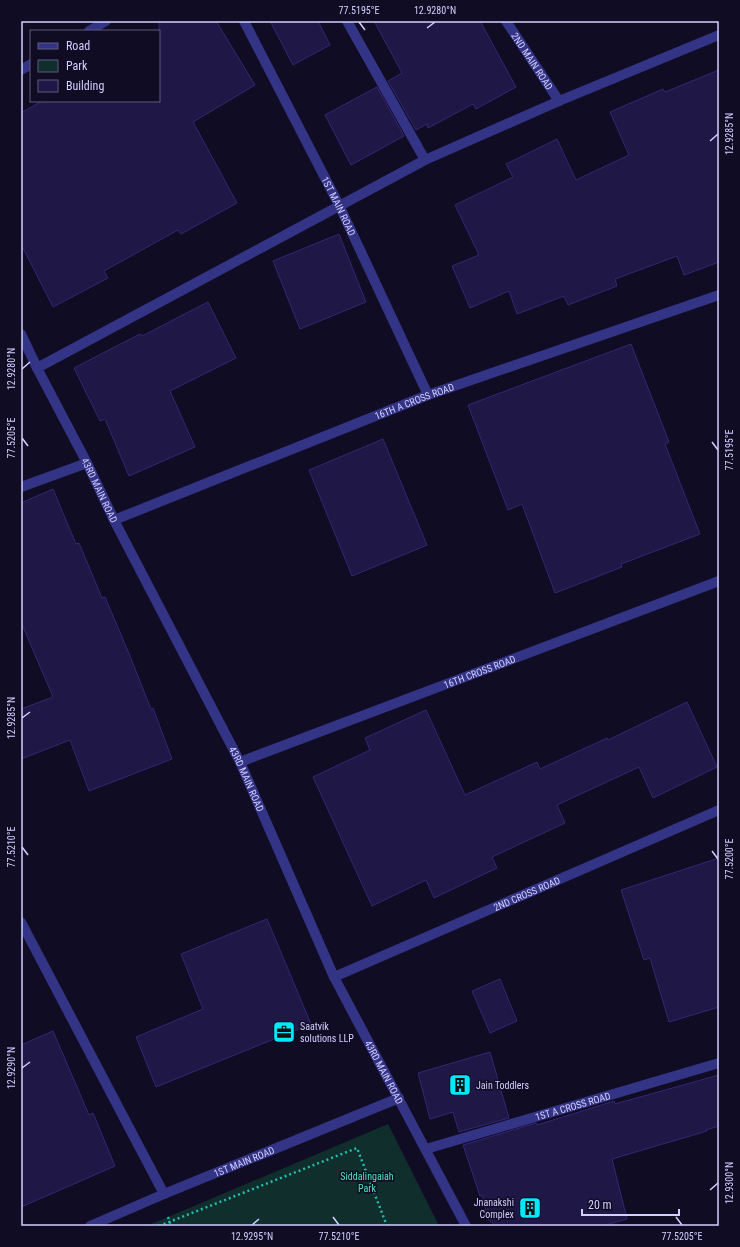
<svg xmlns="http://www.w3.org/2000/svg" width="740" height="1247" font-family="'Roboto Condensed',sans-serif">
<style>
.green{fill:#0f2e2c}
.building{fill:#1f1746;stroke:#342774}
.lines{fill:none;stroke-linecap:round;stroke-linejoin:round}
.path{stroke:#25bdaf;stroke-width:2.5;stroke-dasharray:2 3;stroke-linecap:butt}
.minor{stroke:#343486;stroke-width:10}
.ticks{fill:none;stroke:#d3cfff;stroke-width:1.5}
.labels{text-anchor:middle;dominant-baseline:central;stroke-width:3;stroke-linejoin:round;paint-order:stroke}
.street-label{font-size:10px;fill:#d3cfff;stroke:#100c24}
.poi-label{font-size:10px;fill:#d3cfff;stroke:#100c24;text-anchor:start}
.park-label{font-size:10px;fill:#52e8bd;stroke:#100c24}
.neatline{fill:none;stroke:#d3cfff;stroke-width:1.5}
.ticks-label{font-size:10px;text-anchor:middle;fill:#d3cfff}
</style>
<rect width="100%" height="100%" fill="#100c24"/>
<path class="green" d="M 388,1124 L 439,1226 L 146,1226 L 168,1217 Z"/>
<path class="building" d="M 159,21 L 216,21 L 255,85 L 193,122 L 237,203 L 181,234 L 178,230 L 104,271 L 108,278 L 53,307 L 21,244 L 21,113 L 42,101 L 159,101 Z
M 270,21 L 318,21 L 330,45 L 293,65 Z
M 374,21 L 480,21 L 516,87 L 476,109 L 473,104 L 428,128 L 427,124 L 416,130 L 388,81 L 402,73 Z
M 719,70 L 719,262 L 684,275 L 677,256 L 615,279 L 617,286 L 568,305 L 564,296 L 517,314 L 509,291 L 470,308 L 452,266 L 479,255 L 455,205 L 513,177 L 506,164 L 557,139 L 576,180 L 629,155 L 610,112 L 663,89 L 665,92 Z
M 377,87 L 404,136 L 351,165 L 325,115 Z
M 339,234 L 366,302 L 300,329 L 273,261 Z
M 208,302 L 236,358 L 170,391 L 195,447 L 129,476 L 105,419 L 100,421 L 74,368 L 140,334 L 142,336 Z
M 631,344 L 669,442 L 665,444 L 700,534 L 621,564 L 622,567 L 555,593 L 522,504 L 508,510 L 468,405 Z
M 383,439 L 427,545 L 352,576 L 309,470 Z
M 53,489 L 76,544 L 79,543 L 102,598 L 105,597 L 130,656 L 151,709 L 153,708 L 172,759 L 89,791 L 70,740 L 21,759 L 21,709 L 53,697 L 21,622 L 21,503 Z
M 687,702 L 717,767 L 653,798 L 639,767 L 557,805 L 565,823 L 492,857 L 497,868 L 434,898 L 426,880 L 372,906 L 313,777 L 370,750 L 365,738 L 426,710 L 465,795 L 537,762 L 540,769 L 607,738 L 608,740 Z
M 719,858 L 719,1007 L 669,1022 L 650,958 L 644,960 L 621,890 Z
M 267,919 L 311,1024 L 156,1087 L 136,1037 L 203,1009 L 181,954 Z
M 500,979 L 517,1021 L 490,1033 L 472,991 Z
M 53,1031 L 89,1115 L 93,1113 L 115,1166 L 21,1207 L 21,1045 Z
M 490,1052 L 509,1118 L 459,1132 L 453,1112 L 430,1119 L 418,1073 Z
M 719,1075 L 719,1126 L 706,1130 L 707,1131 L 612,1159 L 627,1219 L 602,1226 L 496,1226 L 488,1219 L 482,1195 L 480,1196 L 463,1145 L 536,1123 L 537,1125 L 614,1101 L 615,1104 Z"/>
<g class="lines">
<path class="path" d="M 168,1217 L 171,1226
M 159,1226 L 357,1148 L 387,1226"/>
<g class="minor">
<path id="s1" d="M 244,21 L 339,205 L 428,395"/>
<path d="M 347,21 L 425,160"/>
<path id="s2" d="M 506,21 L 559,101"/>
<path d="M 89,31 L 106,21"/>
<path d="M 21,70 L 31,64"/>
<path id="s3" d="M 21,334 L 37,368 L 87,463 L 114,520 L 240,762 L 334,977 L 466,1226"/>
<path d="M 37,368 L 425,160 L 559,101 L 719,35"/>
<path d="M 21,487 L 87,463"/>
<path id="s4" d="M 114,520 L 428,395 L 719,295"/>
<path id="s5" d="M 240,762 L 719,581"/>
<path d="M 21,922 L 164,1194"/>
<path id="s6" d="M 334,977 L 719,810"/>
<path id="s7" d="M 426,1149 L 719,1063"/>
<path id="s8" d="M 90,1226 L 164,1194 L 399,1098"/>
</g>
</g>
<path class="ticks" d="M 359,22 L 365,30M 427,28 L 435,22M 710,141 L 718,134M 22,369 L 30,362M 22,438 L 28,446M 712,442 L 718,450M 22,718 L 30,712M 22,847 L 28,855M 712,851 L 718,859M 22,1068 L 30,1062M 710,1190 L 718,1183M 333,1217 L 339,1225M 676,1217 L 682,1225M 252,1225 L 259,1219"/>
<defs>
<g id="office-square" transform="scale(1.15)"><rect x="-9" y="-9" width="18" height="18" rx="4" fill="#00e9fa" stroke="#100c24"/><path d="M-6-3h4V-5.5h4V-3h4V5H-6ZM-1-4.5V-3h2v-1.5ZM-6 0V1H6V0Z" fill="#111"/></g>
<g id="building-square" transform="scale(1.15)"><rect x="-9" y="-9" width="18" height="18" rx="4" fill="#00e9fa" stroke="#100c24"/><path d="M-4-6H4V6H1V3H-1V6H-4ZM-2.5-4.3h1.7v1.8h-1.7ZM.8-4.3h1.7v1.8H.8ZM-2.5-1h1.7V.8h-1.7ZM.8-1h1.7V.8H.8Z" fill="#111"/></g>
</defs>
<g fill-rule="evenodd">
<use href="#office-square" x="284" y="1032"/>
<use href="#building-square" x="460" y="1085"/>
<use href="#building-square" x="530" y="1208"/>
</g>
<g class="labels">
<g class="street-label">
<text stroke="none"><textPath href="#s2" startOffset="48">2ND MAIN ROAD</textPath></text>
<text stroke="none"><textPath href="#s1" startOffset="208">1ST MAIN ROAD</textPath></text>
<text stroke="none"><textPath href="#s4" startOffset="323">16TH A CROSS ROAD</textPath></text>
<text stroke="none"><textPath href="#s3" startOffset="175">43RD MAIN ROAD</textPath></text>
<text stroke="none"><textPath href="#s5" startOffset="256">16TH CROSS ROAD</textPath></text>
<text stroke="none"><textPath href="#s3" startOffset="499">43RD MAIN ROAD</textPath></text>
<text stroke="none"><textPath href="#s6" startOffset="210">2ND CROSS ROAD</textPath></text>
<text stroke="none"><textPath href="#s3" startOffset="823">43RD MAIN ROAD</textPath></text>
<text stroke="none"><textPath href="#s7" startOffset="153">1ST A CROSS ROAD</textPath></text>
<text stroke="none"><textPath href="#s8" startOffset="167">1ST MAIN ROAD</textPath></text>
</g>
<g class="poi-label">
<text x="300" y="1026">Saatvik<tspan x="300" dy="12">solutions LLP</tspan></text>
<text x="476" y="1085">Jain Toddlers</text>
<text x="514" y="1202" text-anchor="end">Jnanakshi<tspan x="514" dy="12">Complex</tspan></text>
</g>
<g class="park-label">
<text x="367" y="1176">Siddalingaiah<tspan x="367" dy="12">Park</tspan></text>
</g>
</g>
<rect width="740" height="1247" fill="none" stroke="#100c24" stroke-width="44"/>
<rect x="30" y="30" width="130" height="72" fill="#100c24" stroke="#5e5a7c"/>
<rect x="38" y="43" width="20" height="6" fill="#343486" stroke="#5e5a7c"/>
<text x="66" y="50" font-size="12" fill="#d3cfff">Road</text>
<rect x="38" y="60" width="20" height="12" fill="#0f2e2c" stroke="#5e5a7c"/>
<text x="66" y="70" font-size="12" fill="#d3cfff">Park</text>
<rect x="38" y="80" width="20" height="12" fill="#1f1746" stroke="#5e5a7c"/>
<text x="66" y="90" font-size="12" fill="#d3cfff">Building</text>
<path d="M582 1209v6h97v-6" fill="none" stroke="#d3cfff" stroke-width="2"/>
<text x="588" y="1209" font-size="12" fill="#d3cfff" stroke="#100c24" stroke-width="3" paint-order="stroke">20 m</text>
<rect x="22" y="22" width="696" height="1203" class="neatline"/>
<g class="ticks-label">
<text x="359" y="14">77.5195°E</text>
<text x="435" y="14">12.9280°N</text>
<text transform="translate(729 134) rotate(-90)" y="4">12.9285°N</text>
<text transform="translate(11 369) rotate(-90)" y="4">12.9280°N</text>
<text transform="translate(11 438) rotate(-90)" y="4">77.5205°E</text>
<text transform="translate(729 450) rotate(-90)" y="4">77.5195°E</text>
<text transform="translate(11 718) rotate(-90)" y="4">12.9285°N</text>
<text transform="translate(11 847) rotate(-90)" y="4">77.5210°E</text>
<text transform="translate(729 859) rotate(-90)" y="4">77.5200°E</text>
<text transform="translate(11 1068) rotate(-90)" y="4">12.9290°N</text>
<text transform="translate(729 1183) rotate(-90)" y="4">12.9300°N</text>
<text x="252" y="1240">12.9295°N</text>
<text x="339" y="1240">77.5210°E</text>
<text x="682" y="1240">77.5205°E</text>
</g>
</svg>
